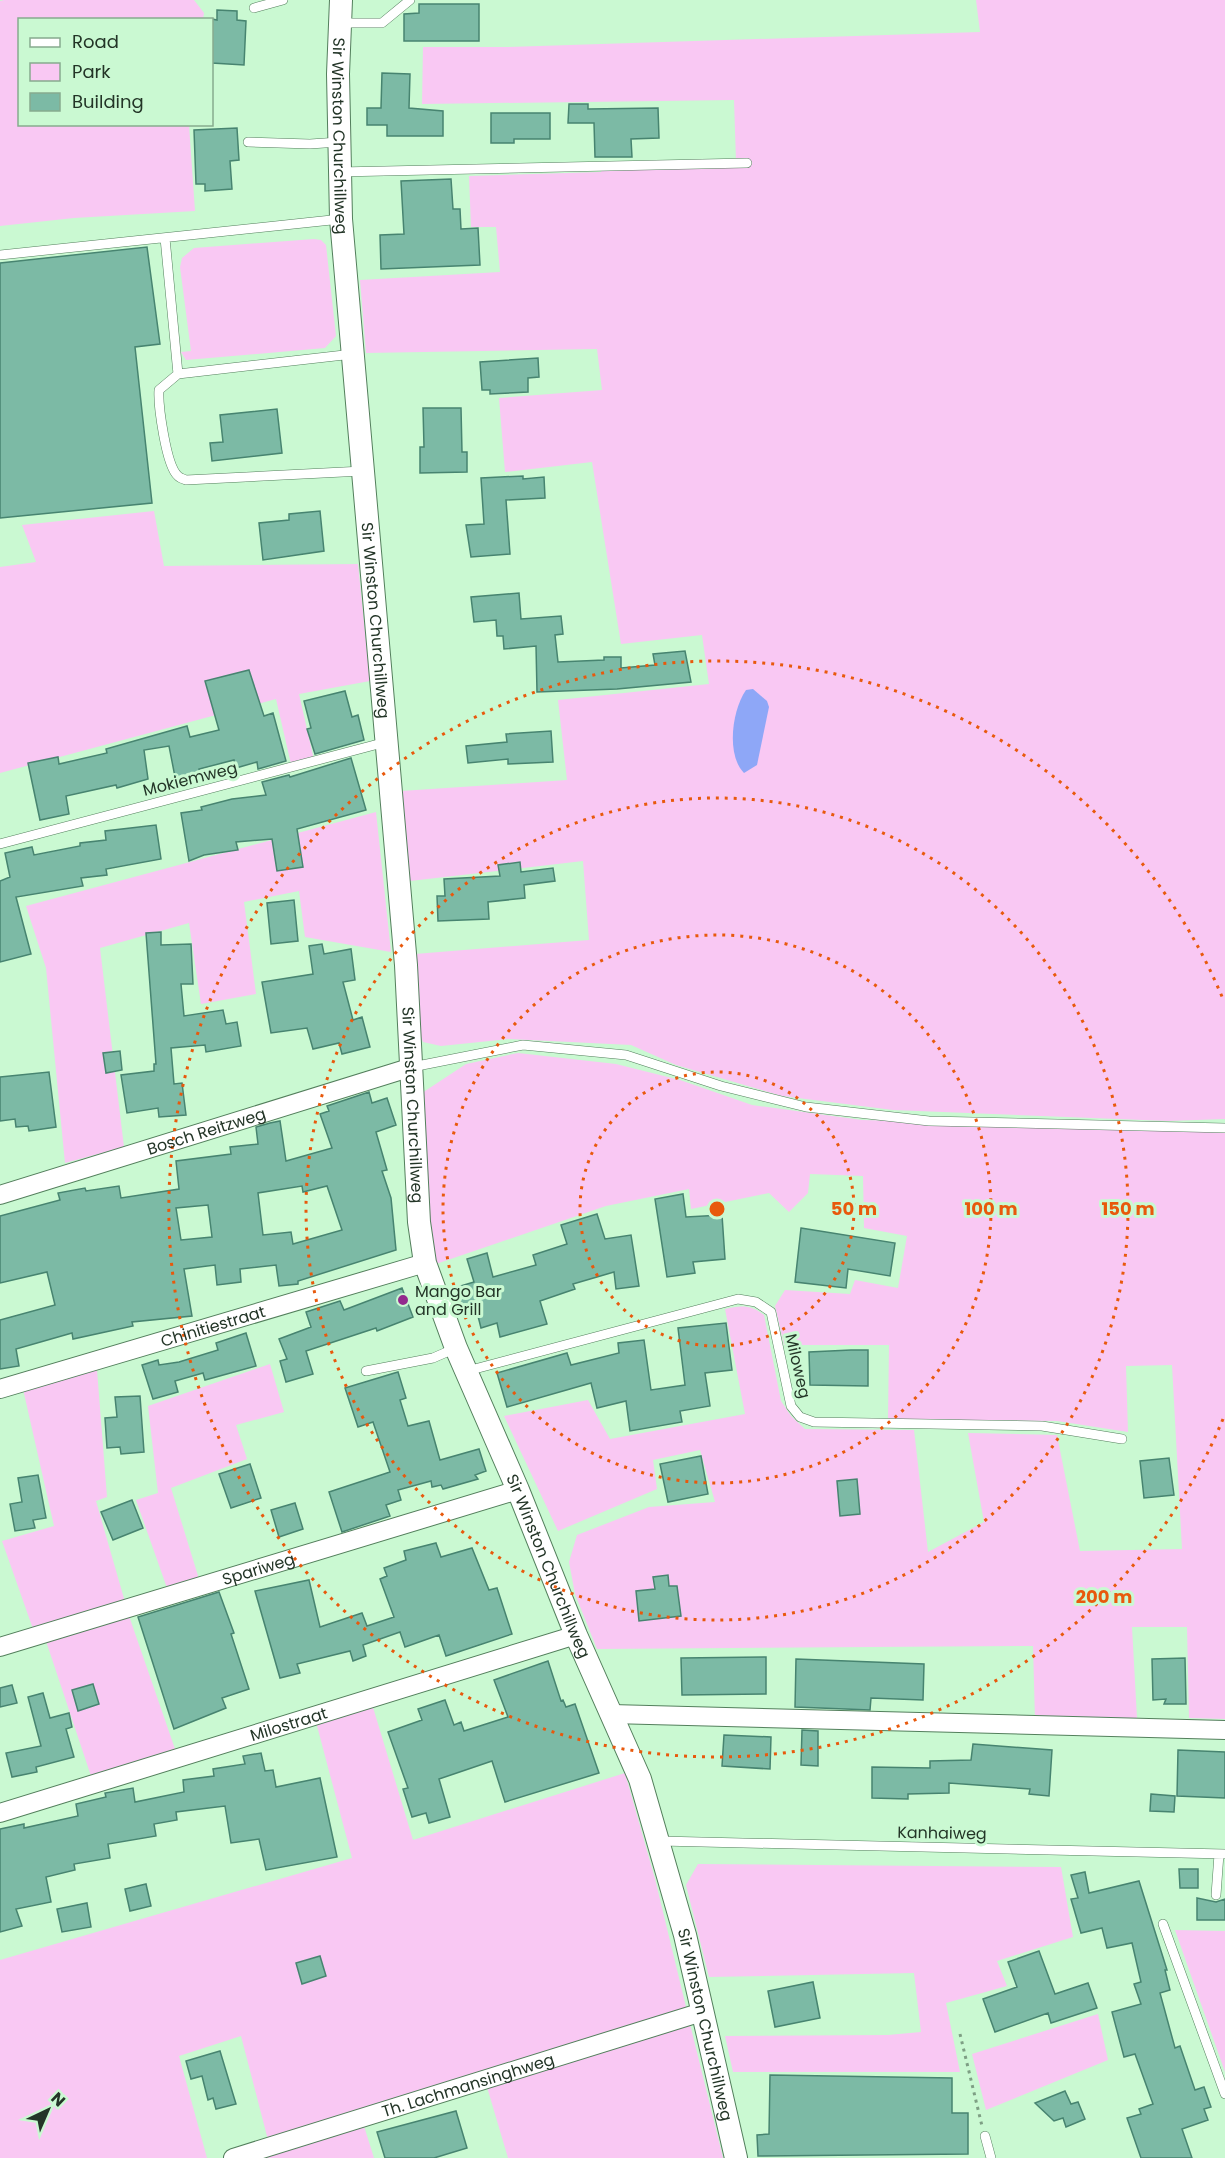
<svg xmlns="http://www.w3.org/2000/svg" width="1225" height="2158" font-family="Poppins,sans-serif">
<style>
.green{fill:#f9c8f3}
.water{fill:#8ea7f7}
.building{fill:#7cbaa5;stroke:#478470;stroke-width:1.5;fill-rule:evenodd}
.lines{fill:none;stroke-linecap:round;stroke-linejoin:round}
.service-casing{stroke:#537f5c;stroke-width:10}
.minor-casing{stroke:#537f5c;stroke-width:20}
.tertiary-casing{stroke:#537f5c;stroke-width:24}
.path{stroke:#7e9f84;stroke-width:3;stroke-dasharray:3 4.5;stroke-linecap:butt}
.service{stroke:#fff;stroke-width:9}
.minor{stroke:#fff;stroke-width:18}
.tertiary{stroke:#fff;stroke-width:22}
.ring{fill:none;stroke:#e8590c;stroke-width:3;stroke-dasharray:3 6}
.poi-dot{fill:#932a8e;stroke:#caf9d2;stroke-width:2}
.labels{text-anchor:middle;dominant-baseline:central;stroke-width:6;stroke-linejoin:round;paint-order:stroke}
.street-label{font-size:16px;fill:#233527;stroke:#caf9d2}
.poi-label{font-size:16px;fill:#233527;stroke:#caf9d2;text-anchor:start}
.centre{fill:#e8590c;stroke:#caf9d2;stroke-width:3}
.ring-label{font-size:18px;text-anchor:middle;font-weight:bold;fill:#e8590c;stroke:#caf9d2;stroke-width:6;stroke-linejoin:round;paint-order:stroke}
</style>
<rect width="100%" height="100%" fill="#caf9d2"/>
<path class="green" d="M 4,0 L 194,0 L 204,13 L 203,19 L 20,20 L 20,124 L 189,125 L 195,211 L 74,218 L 0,226 L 0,1 Z
M 976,0 L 1225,0 L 1225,1119 L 1168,1121 L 893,1110 L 782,1096 L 676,1065 L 631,1045 L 509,1039 L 441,1046 L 423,1042 L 420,1035 L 415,954 L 589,940 L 583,861 L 410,881 L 401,791 L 567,780 L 558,700 L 709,684 L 702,635 L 621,644 L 592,462 L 505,472 L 499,398 L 602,390 L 597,349 L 366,353 L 360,280 L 500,272 L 496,227 L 471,227 L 469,176 L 601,172 L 602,168 L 736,161 L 734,100 L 422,104 L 423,47 L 507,47 L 980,32 Z
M 314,239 L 321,240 L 326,245 L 336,336 L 325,348 L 186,360 L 181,352 L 191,351 L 180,267 L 182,258 L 194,248 Z
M 154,511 L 164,566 L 358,564 L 370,681 L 299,694 L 314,760 L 291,764 L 276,699 L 0,773 L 0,567 L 36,562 L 22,525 Z
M 376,812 L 391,952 L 305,937 L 299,891 L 244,902 L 256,994 L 201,1004 L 189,923 L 100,948 L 124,1147 L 65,1163 L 46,968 L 26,906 Z
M 518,1053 L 616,1064 L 680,1080 L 752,1105 L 862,1120 L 1225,1129 L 1225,1719 L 1189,1718 L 1187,1627 L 1132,1627 L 1137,1718 L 1035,1720 L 1033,1646 L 597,1649 L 575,1594 L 569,1562 L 577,1535 L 649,1507 L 715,1502 L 700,1450 L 653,1460 L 657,1489 L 558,1531 L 504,1416 L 588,1400 L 610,1439 L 745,1414 L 725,1309 C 742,1305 751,1305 764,1315 L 781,1401 L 791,1416 L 805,1429 L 914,1430 L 928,1552 L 984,1522 L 968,1433 L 1057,1435 L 1080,1551 L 1182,1549 L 1172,1365 L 1126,1366 L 1128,1432 L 1057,1421 L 888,1419 L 889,1345 L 784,1345 L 775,1306 L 785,1290 L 850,1294 L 855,1280 L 898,1288 L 907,1236 L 864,1228 L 863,1176 L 810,1174 L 808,1193 L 789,1212 L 769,1193 L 691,1209 L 689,1189 L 606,1206 L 436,1264 L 431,1250 L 422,1093 L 466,1064 Z
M 270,1364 L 284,1412 L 236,1425 L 247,1459 L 171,1488 L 199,1579 L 167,1588 L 136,1500 L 158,1493 L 148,1406 Z
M 97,1370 L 107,1497 L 96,1501 L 125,1602 L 33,1629 L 2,1541 L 54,1526 L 23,1389 Z
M 129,1616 L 175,1749 L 91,1776 L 46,1641 Z
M 372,1704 L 413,1840 L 625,1773 L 655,1879 L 687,2011 L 268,2140 L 241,2036 L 179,2056 L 207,2158 L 0,2158 L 0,1960 L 352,1858 L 316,1722 Z
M 698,1864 L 1061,1867 L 1073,1937 L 997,1961 L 1007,1986 L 946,2003 L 960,2072 L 733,2072 L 725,2036 L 888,2035 L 921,2032 L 914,1973 L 709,1977 L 686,1885 Z
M 1175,1930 L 1225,1931 L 1225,2072 Z
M 1098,2014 L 1108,2060 L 986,2110 L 972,2054 Z
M 690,2024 L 723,2158 L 508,2158 L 487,2087 Z
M 363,2123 L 374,2158 L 253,2158 Z"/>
<path class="water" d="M 753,689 L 767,701 L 769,707 L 757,765 L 744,773 C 726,755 732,710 746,690 Z"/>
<path class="building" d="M 419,4 L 479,4 L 479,41 L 404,41 L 404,14 L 419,13 Z
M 217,10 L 237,11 L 237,20 L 246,21 L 244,65 L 212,63 L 212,19 L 217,20 Z
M 382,73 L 410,74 L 409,108 L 443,111 L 443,136 L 387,136 L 387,125 L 367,125 L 367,108 L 381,108 Z
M 569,104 L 588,104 L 588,109 L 658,108 L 659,138 L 631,139 L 632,157 L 595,157 L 594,123 L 568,123 Z
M 491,113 L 550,113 L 550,139 L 514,139 L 514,143 L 491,143 Z
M 237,128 L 239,160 L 230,161 L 232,189 L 205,191 L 205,184 L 196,184 L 194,130 Z
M 451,179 L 453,209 L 460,209 L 461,229 L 478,228 L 480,265 L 381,269 L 380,235 L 404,234 L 401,181 Z
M 147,247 L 160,344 L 135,347 L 152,503 L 0,518 L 0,263 Z
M 538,358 L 539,377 L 528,378 L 528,392 L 490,394 L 490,390 L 482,390 L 480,362 Z
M 423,408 L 461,408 L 462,452 L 467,452 L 467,472 L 420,473 L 420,447 L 424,447 Z
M 277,409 L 282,453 L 212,461 L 210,443 L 223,442 L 220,415 Z
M 523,476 L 523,479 L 544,477 L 545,498 L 506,500 L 510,554 L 471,557 L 466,525 L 484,524 L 481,478 Z
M 320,511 L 324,551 L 263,560 L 259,523 L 289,520 L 289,514 Z
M 519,593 L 521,619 L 561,616 L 563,634 L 555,635 L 558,662 L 604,660 L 604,657 L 621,657 L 621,668 L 655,665 L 653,654 L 685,651 L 691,682 L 617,689 L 537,692 L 536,646 L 504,649 L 503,636 L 497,636 L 496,620 L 474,622 L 471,597 Z
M 249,670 L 264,716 L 273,713 L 286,761 L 258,769 L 257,762 L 236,768 L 234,760 L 199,769 L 200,776 L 176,782 L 169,746 L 144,750 L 148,779 L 117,788 L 116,785 L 66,796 L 69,814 L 40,820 L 28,763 L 58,757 L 59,764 L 107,753 L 106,749 L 187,726 L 190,737 L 219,730 L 205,681 Z
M 345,691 L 352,717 L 358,715 L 364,740 L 315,754 L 307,729 L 311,728 L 304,701 Z
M 551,731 L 553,762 L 508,764 L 508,759 L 468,763 L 466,746 L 507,742 L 506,734 Z
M 351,758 L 366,810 L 297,829 L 303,867 L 277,871 L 272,839 L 236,842 L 238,850 L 204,855 L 189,861 L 181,813 L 202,810 L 201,807 L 232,799 L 266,795 L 262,782 L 289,775 L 290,777 Z
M 156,825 L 161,859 L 106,869 L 107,875 L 81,878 L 83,886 L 16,897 L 31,954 L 0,962 L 0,881 L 10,877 L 5,853 L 32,847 L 34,855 L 80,846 L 80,843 L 106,840 L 105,831 Z
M 520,862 L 521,872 L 553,868 L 555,881 L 524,885 L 525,898 L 488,902 L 489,919 L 438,921 L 437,896 L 445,896 L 444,879 L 500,876 L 498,865 Z
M 294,900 L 298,941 L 271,944 L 267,903 Z
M 161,932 L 161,945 L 191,944 L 193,984 L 181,984 L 184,1016 L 223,1010 L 226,1024 L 237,1022 L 241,1046 L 206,1052 L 205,1045 L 171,1048 L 174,1084 L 182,1083 L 186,1115 L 159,1117 L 158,1108 L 127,1113 L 121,1075 L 154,1071 L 154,1064 L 156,1064 L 146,933 Z
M 322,944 L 324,954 L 351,949 L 355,980 L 343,982 L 353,1020 L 362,1017 L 370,1047 L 342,1054 L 339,1043 L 313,1049 L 307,1028 L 271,1033 L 262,982 L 313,974 L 309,946 Z
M 120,1051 L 122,1070 L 106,1073 L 103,1053 Z
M 49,1072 L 56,1127 L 29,1131 L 28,1126 L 16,1127 L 15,1119 L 0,1121 L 0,1077 Z
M 369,1092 L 372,1103 L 387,1098 L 396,1125 L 376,1132 L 387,1170 L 382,1171 L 391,1198 L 396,1250 L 298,1281 L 298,1284 L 279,1286 L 276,1265 L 240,1269 L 241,1282 L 217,1285 L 215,1265 L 184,1269 L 192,1316 L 132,1322 L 133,1326 L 73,1339 L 72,1333 L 16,1349 L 19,1366 L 0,1369 L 0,1320 L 55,1305 L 47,1272 L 0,1283 L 0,1216 L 60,1200 L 58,1193 L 85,1188 L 86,1191 L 119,1186 L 121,1198 L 179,1189 L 176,1161 L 231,1154 L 230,1147 L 258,1144 L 256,1127 L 270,1123 L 280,1121 L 286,1161 L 332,1148 L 320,1114 L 329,1111 L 327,1106 ZM 302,1186 L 303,1192 L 327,1186 L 342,1230 L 293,1244 L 291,1232 L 263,1235 L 258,1193 ZM 208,1205 L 212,1237 L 181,1240 L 176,1208 Z
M 683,1194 L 686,1217 L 722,1215 L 725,1259 L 693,1262 L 695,1273 L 667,1277 L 655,1199 Z
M 597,1214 L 605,1239 L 631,1235 L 639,1286 L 616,1289 L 614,1272 L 573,1284 L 575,1289 L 540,1301 L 547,1324 L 500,1337 L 497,1323 L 481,1328 L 476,1308 L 461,1312 L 454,1288 L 474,1282 L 467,1259 L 487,1253 L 493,1277 L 536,1265 L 533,1255 L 567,1244 L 561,1225 Z
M 801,1228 L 895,1243 L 890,1276 L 848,1269 L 846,1288 L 795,1282 Z
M 402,1288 L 413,1317 L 377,1331 L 376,1328 L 306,1351 L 313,1374 L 286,1382 L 280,1361 L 287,1359 L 279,1339 L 311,1327 L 306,1312 L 340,1301 L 344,1310 Z
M 726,1323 L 732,1370 L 705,1373 L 710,1406 L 680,1411 L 682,1422 L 630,1431 L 626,1401 L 597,1408 L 591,1383 L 507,1407 L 497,1373 L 567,1353 L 571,1365 L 619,1353 L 618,1343 L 644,1340 L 651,1390 L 685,1385 L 678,1328 Z
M 246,1333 L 256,1366 L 205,1380 L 203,1373 L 175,1381 L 178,1392 L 153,1399 L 142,1365 L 158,1360 L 159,1365 L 179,1362 L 218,1350 L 216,1343 Z
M 851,1350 L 868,1350 L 868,1386 L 810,1385 L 809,1352 Z
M 398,1372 L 406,1398 L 400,1400 L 408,1426 L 429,1421 L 440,1460 L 479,1449 L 486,1471 L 475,1475 L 478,1479 L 443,1489 L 441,1485 L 432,1487 L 431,1481 L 398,1490 L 401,1500 L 386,1505 L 390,1516 L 342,1532 L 329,1492 L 390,1472 L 373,1422 L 358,1427 L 345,1388 Z
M 140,1396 L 144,1452 L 121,1454 L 120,1447 L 107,1448 L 105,1418 L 117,1417 L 115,1397 Z
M 701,1456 L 708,1494 L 668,1502 L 660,1464 Z
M 1169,1458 L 1174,1495 L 1144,1498 L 1140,1461 Z
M 250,1464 L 261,1498 L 231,1508 L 219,1474 Z
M 38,1475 L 46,1518 L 33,1520 L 35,1528 L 15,1531 L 10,1504 L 22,1502 L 18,1478 Z
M 857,1479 L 860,1514 L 840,1516 L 837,1481 Z
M 132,1500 L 143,1528 L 113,1540 L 101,1512 Z
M 295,1503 L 303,1529 L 279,1537 L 271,1510 Z
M 436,1543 L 441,1557 L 472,1548 L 489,1590 L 497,1588 L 512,1634 L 446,1656 L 439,1635 L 405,1647 L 400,1632 L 363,1645 L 366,1656 L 353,1661 L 350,1651 L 297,1664 L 300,1673 L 280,1678 L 255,1591 L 309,1580 L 320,1627 L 362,1613 L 367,1626 L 394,1617 L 380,1579 L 387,1576 L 384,1568 L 406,1560 L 404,1551 Z
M 668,1575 L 669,1586 L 677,1586 L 681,1616 L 639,1621 L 636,1591 L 655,1589 L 653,1577 Z
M 219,1592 L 234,1633 L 231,1634 L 249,1689 L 222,1698 L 226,1708 L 174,1729 L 138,1617 Z
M 766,1657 L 766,1694 L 682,1695 L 681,1658 Z
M 1185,1658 L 1186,1704 L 1164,1704 L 1166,1699 L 1153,1700 L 1152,1659 Z
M 796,1659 L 924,1664 L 923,1700 L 871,1698 L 870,1710 L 795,1707 Z
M 548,1661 L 561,1701 L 563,1700 L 566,1707 L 575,1704 L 599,1773 L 505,1802 L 492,1761 L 439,1779 L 450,1817 L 429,1823 L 426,1813 L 412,1817 L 403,1789 L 408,1788 L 388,1732 L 422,1720 L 418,1709 L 445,1700 L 454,1725 L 461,1722 L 464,1731 L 508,1717 L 494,1680 Z
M 93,1684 L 99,1704 L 78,1711 L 72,1690 Z
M 12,1685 L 17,1703 L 0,1707 L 0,1688 Z
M 43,1693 L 50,1718 L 69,1713 L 72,1727 L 66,1729 L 74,1757 L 36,1767 L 37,1772 L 12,1777 L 6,1753 L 41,1746 L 28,1697 Z
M 802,1730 L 818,1731 L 818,1766 L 801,1765 Z
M 724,1735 L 771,1737 L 770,1769 L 722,1766 Z
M 973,1744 L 1052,1750 L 1049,1796 L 1029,1794 L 1030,1789 L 949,1783 L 949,1793 L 908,1794 L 908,1799 L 872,1798 L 872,1767 L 930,1768 L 930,1761 L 971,1760 Z
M 1178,1750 L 1225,1752 L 1225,1798 L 1177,1796 Z
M 261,1753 L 265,1771 L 273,1770 L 276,1787 L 320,1778 L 337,1857 L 266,1870 L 259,1839 L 231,1843 L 225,1806 L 176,1812 L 177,1820 L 154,1824 L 156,1836 L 108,1844 L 110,1858 L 74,1864 L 75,1870 L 46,1877 L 51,1902 L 16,1909 L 22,1926 L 0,1932 L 0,1829 L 24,1824 L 24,1828 L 78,1816 L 76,1804 L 106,1797 L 105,1793 L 133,1788 L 135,1802 L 184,1792 L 183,1780 L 214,1776 L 213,1769 L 245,1764 L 243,1756 Z
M 1151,1794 L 1175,1796 L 1174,1812 L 1150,1811 Z
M 1179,1869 L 1198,1869 L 1198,1888 L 1180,1888 Z
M 1085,1872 L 1089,1893 L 1139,1881 L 1167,1970 L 1165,1970 L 1170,1990 L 1160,1993 L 1175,2048 L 1180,2046 L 1195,2090 L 1204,2087 L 1211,2107 L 1204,2109 L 1208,2120 L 1182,2129 L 1192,2158 L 1141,2158 L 1127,2118 L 1141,2114 L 1139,2109 L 1153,2104 L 1135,2054 L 1124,2057 L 1112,2012 L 1141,2004 L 1134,1984 L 1141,1982 L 1132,1943 L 1107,1948 L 1102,1928 L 1081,1933 L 1071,1899 L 1078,1898 L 1071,1875 Z
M 146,1884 L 151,1906 L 130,1911 L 125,1889 Z
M 1197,1898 L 1216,1902 L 1225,1899 L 1225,1920 L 1197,1920 Z
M 87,1903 L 91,1927 L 62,1932 L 57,1909 Z
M 1039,1951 L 1055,1994 L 1088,1983 L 1097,2008 L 1051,2023 L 1048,2013 L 995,2032 L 983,1999 L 1017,1987 L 1008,1962 Z
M 320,1956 L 326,1976 L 302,1984 L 296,1963 Z
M 813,1982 L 820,2018 L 775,2027 L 768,1991 Z
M 220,2051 L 236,2104 L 216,2109 L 213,2098 L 208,2100 L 202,2076 L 191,2079 L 186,2061 Z
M 770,2075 L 952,2078 L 952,2113 L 968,2113 L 968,2154 L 758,2156 L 757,2135 L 769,2134 Z
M 1065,2091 L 1071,2104 L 1078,2102 L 1085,2119 L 1066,2127 L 1063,2118 L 1054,2121 L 1035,2103 Z
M 456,2111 L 467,2148 L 434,2158 L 385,2158 L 377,2132 Z"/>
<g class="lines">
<g class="service-casing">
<path id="service" d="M 254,8 L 283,0
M 340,23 L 382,23 L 410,0
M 248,142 L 310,144 L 339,142
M 339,172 L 747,163
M 165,238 L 178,374
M 0,255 L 341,219
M 353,354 L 178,374 L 159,390 C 158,405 166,466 178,476 C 180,478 183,479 186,480 L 363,471
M 0,844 L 386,742
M 412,1067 L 523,1045 L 626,1055 L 721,1086 L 806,1107 L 929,1121 L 1225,1128
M 366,1371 L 433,1358 L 456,1348
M 467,1371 L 738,1299 L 756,1302 L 771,1312 L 791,1406 L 800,1417 L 814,1422 L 1042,1426 L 1122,1439
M 660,1841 L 1225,1854
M 1216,1895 L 1219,1854
M 1163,1924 L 1225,2094
M 985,2136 L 991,2158"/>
</g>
<g class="minor-casing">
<g id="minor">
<path id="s1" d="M 0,1195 L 412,1067"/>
<path id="s2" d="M 0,1389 L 425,1263"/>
<path id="s3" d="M 0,1647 L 518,1490"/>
<path d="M 611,1714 L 1225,1730"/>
<path id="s4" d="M 0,1813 L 576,1635"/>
<path id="s5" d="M 233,2158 L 702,2012"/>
</g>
</g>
<g class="tertiary-casing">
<g id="tertiary">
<path id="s6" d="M 341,0 L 338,74 L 341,219 L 406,965 L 419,1222 L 425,1263 L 456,1348 L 518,1490 L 576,1635 L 640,1779 L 685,1935 L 736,2158"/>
</g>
</g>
<path class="path" d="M 960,2034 L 982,2126"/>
<use href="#service" class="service"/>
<use href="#minor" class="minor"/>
<use href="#tertiary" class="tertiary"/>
</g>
<g class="ring">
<circle cx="717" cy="1209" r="137"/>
<circle cx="717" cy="1209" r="274"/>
<circle cx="717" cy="1209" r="411"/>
<path d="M1223 1419A548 548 0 1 1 1223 999"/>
</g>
<circle class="poi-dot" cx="403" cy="1300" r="6"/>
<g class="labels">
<g class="street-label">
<text stroke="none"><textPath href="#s6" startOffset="136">Sir Winston Churchillweg</textPath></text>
<text stroke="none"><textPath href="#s6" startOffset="622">Sir Winston Churchillweg</textPath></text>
<text transform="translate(190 779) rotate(-14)">Mokiemweg</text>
<text stroke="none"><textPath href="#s6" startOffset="1108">Sir Winston Churchillweg</textPath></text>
<text stroke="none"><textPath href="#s1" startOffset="216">Bosch Reitzweg</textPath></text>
<text stroke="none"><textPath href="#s2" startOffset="222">Chinitiestraat</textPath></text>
<text transform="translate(798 1366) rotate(77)">Miloweg</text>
<text stroke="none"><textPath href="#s6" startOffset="1594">Sir Winston Churchillweg</textPath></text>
<text stroke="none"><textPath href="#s3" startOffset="270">Spariweg</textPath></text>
<text stroke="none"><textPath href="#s4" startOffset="302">Milostraat</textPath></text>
<text transform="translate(942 1833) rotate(1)">Kanhaiweg</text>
<text stroke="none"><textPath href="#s6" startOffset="2080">Sir Winston Churchillweg</textPath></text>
<text stroke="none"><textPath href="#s5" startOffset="246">Th. Lachmansinghweg</textPath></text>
</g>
<g class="poi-label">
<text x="415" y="1291">Mango Bar<tspan x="415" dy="18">and Grill</tspan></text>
</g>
</g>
<circle cx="717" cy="1209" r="9" class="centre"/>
<g class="ring-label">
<text x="854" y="1215">50 m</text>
<text x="991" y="1215">100 m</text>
<text x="1128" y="1215">150 m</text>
<text x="1104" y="1603">200 m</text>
</g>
<rect x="18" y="18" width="195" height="108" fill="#caf9d2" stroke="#87ab8e" stroke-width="1.5"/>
<rect x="30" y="38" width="30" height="9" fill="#ffffff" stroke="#87ab8e" stroke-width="1.5"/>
<text x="72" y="48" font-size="18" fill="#233527">Road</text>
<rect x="30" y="63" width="30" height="18" fill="#f9c8f3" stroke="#87ab8e" stroke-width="1.5"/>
<text x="72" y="78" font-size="18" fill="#233527">Park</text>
<rect x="30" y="93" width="30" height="18" fill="#7cbaa5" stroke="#87ab8e" stroke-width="1.5"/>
<text x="72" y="108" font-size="18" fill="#233527">Building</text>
<g transform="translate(48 2110) rotate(44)" stroke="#caf9d2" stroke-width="4.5" paint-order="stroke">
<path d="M0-4.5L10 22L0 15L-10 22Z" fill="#233527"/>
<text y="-9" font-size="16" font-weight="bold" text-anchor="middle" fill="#233527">N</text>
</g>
</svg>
